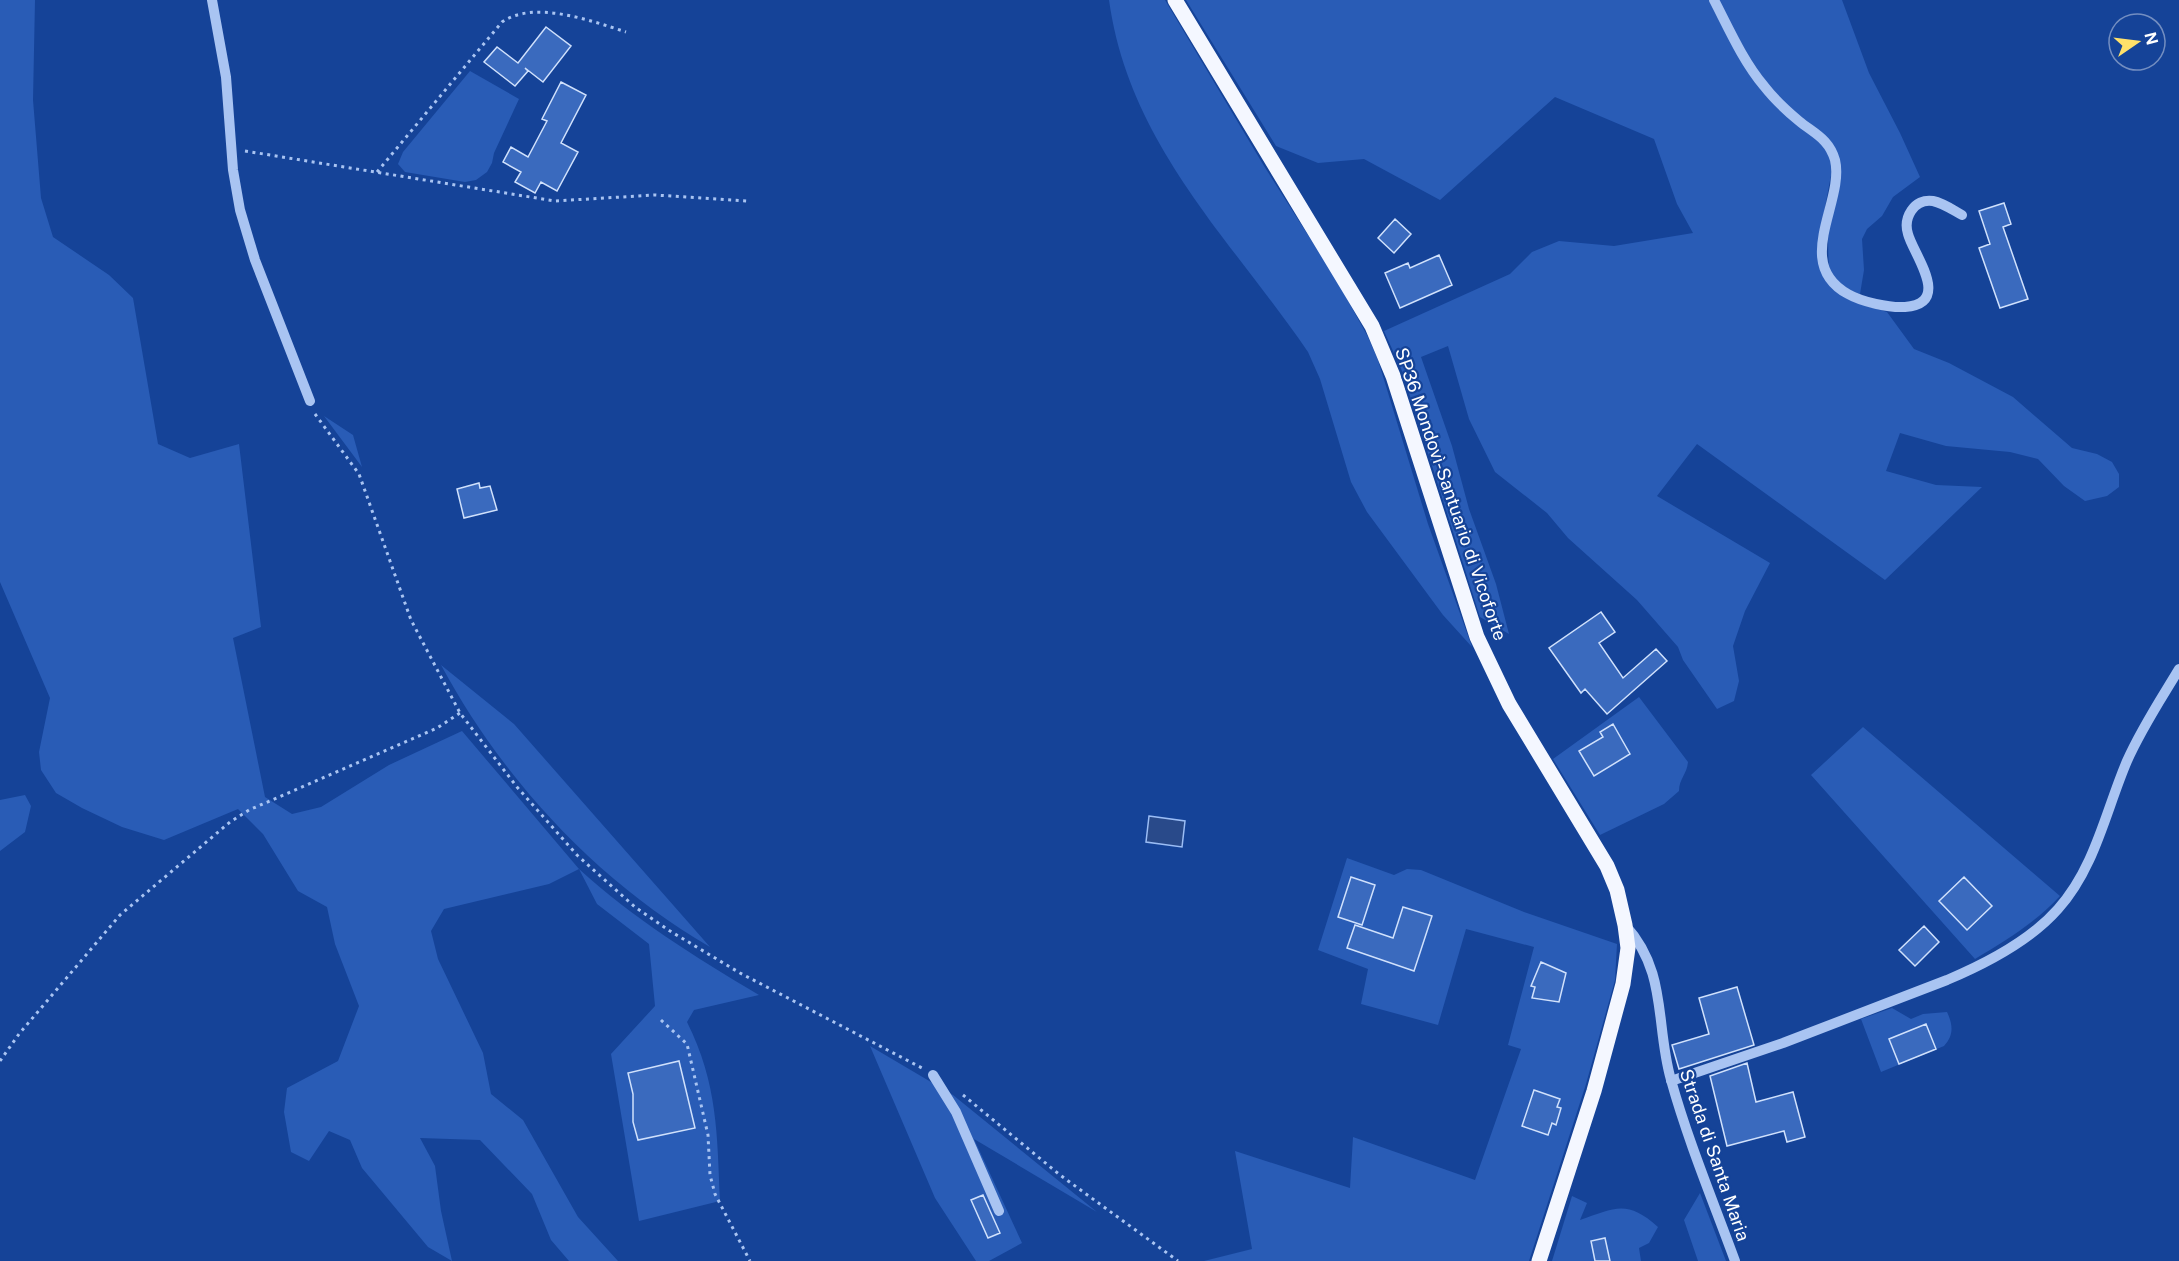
<svg xmlns="http://www.w3.org/2000/svg" width="2179" height="1261" font-family="'Public Sans',sans-serif">
<style>
.green{fill:#295cb6}
.water{fill:#294a8a;stroke:#9bbdf5;stroke-width:1.5}
.building{fill:#3a6abe;stroke:#d0e1fc;stroke-width:1.5}
.lines{fill:none;stroke-linecap:round;stroke-linejoin:round}
.path{stroke:#a9c4f2;stroke-width:3;stroke-dasharray:3 4.5;stroke-linecap:butt}
.minor{stroke:#a9c4f2;stroke-width:10}
.major{stroke:#f4f7ff;stroke-width:15}
.labels{text-anchor:middle;dominant-baseline:central;stroke-width:4.5;stroke-linejoin:round;paint-order:stroke}
.street-label{font-size:18px;fill:#fff;stroke:#154398}
</style>
<rect width="100%" height="100%" fill="#154398"/>
<path class="green" d="M 0,0 L 35,0 L 33,100 L 41,198 L 53,237 L 109,275 L 133,298 L 158,444 L 190,458 L 239,444 L 261,627 L 233,638 L 265,797 L 292,814 L 321,807 L 389,765 L 462,731 L 579,869 C 634,919 695,957 759,995 L 694,1010 L 687,1022 C 718,1084 717,1134 720,1201 L 639,1221 L 611,1054 L 655,1006 L 649,944 L 597,904 L 579,869 L 549,884 L 444,909 L 431,931 L 438,959 L 483,1053 L 491,1094 L 523,1120 L 578,1217 L 618,1261 L 569,1261 L 551,1240 L 532,1194 L 480,1140 L 420,1138 L 435,1166 L 441,1211 L 452,1261 L 428,1247 L 362,1168 L 350,1140 L 329,1131 L 309,1161 L 291,1152 L 284,1112 L 287,1088 L 338,1061 L 359,1006 L 335,944 L 327,907 L 298,891 L 263,834 L 238,809 L 164,840 L 122,827 L 82,808 L 56,793 L 41,770 L 39,752 L 50,698 L 0,582 Z
M 1109,0 L 1165,0 L 1264,166 L 1336,279 L 1368,337 L 1378,360 L 1428,524 L 1472,647 L 1443,615 L 1367,512 L 1351,482 L 1320,379 L 1308,352 C 1230,238 1129,144 1109,0 Z
M 1186,0 L 1710,0 L 1740,57 L 1820,140 L 1831,159 L 1831,175 L 1818,245 L 1819,266 L 1827,281 L 1860,304 L 1887,312 L 1914,349 L 1949,363 L 2013,397 L 2072,448 L 2097,454 L 2112,462 L 2119,474 L 2119,487 L 2107,496 L 2085,501 L 2064,486 L 2038,459 L 2010,452 L 1946,446 L 1900,433 L 1886,471 L 1936,485 L 1982,487 L 1885,580 L 1697,444 L 1657,496 L 1770,563 L 1745,611 L 1733,646 L 1739,681 L 1734,701 L 1717,709 L 1683,660 L 1678,647 L 1637,600 L 1568,538 L 1547,513 L 1495,472 L 1469,419 L 1448,346 L 1421,357 L 1452,446 L 1469,509 L 1496,584 L 1509,634 L 1480,617 L 1402,371 L 1384,331 L 1510,274 L 1532,252 L 1559,241 L 1614,246 L 1693,233 L 1677,204 L 1654,139 L 1555,97 L 1440,200 L 1364,159 L 1318,163 L 1276,146 Z
M 1718,0 L 1842,0 L 1869,73 L 1900,133 L 1920,177 L 1893,197 L 1882,216 L 1867,229 L 1862,239 L 1864,270 L 1860,294 C 1850,291 1836,282 1831,273 C 1824,263 1832,163 1833,144 C 1817,125 1793,114 1777,95 C 1752,66 1736,33 1718,0 Z
M 470,71 L 519,99 L 494,153 L 492,163 L 487,172 L 476,180 L 465,182 L 405,172 L 398,164 L 403,152 Z
M 324,416 L 353,435 L 362,467 Z
M 441,665 L 514,724 L 710,947 C 597,881 503,780 441,665 Z
M 1639,697 L 1688,762 C 1687,774 1679,779 1679,791 L 1664,804 L 1600,835 L 1553,759 Z
M 1863,727 L 2060,896 C 2035,923 2006,940 1975,959 L 1811,775 Z
M 25,795 L 31,806 L 25,832 L 0,851 L 0,800 Z
M 1347,858 L 1394,875 L 1407,869 L 1421,870 L 1524,912 L 1617,944 L 1615,980 L 1586,1084 L 1529,1261 L 1204,1261 L 1252,1249 L 1235,1151 L 1350,1188 L 1353,1137 L 1475,1180 L 1521,1049 L 1508,1045 L 1534,947 L 1466,929 L 1438,1025 L 1361,1004 L 1368,969 L 1318,950 Z
M 1892,1008 L 1911,1019 L 1923,1014 L 1947,1012 C 1953,1025 1954,1035 1944,1046 L 1881,1072 L 1861,1019 Z
M 870,1046 L 953,1095 L 1097,1212 L 974,1139 L 1022,1243 L 989,1261 L 976,1261 L 935,1198 Z
M 1700,1193 L 1726,1261 L 1698,1261 L 1684,1220 Z
M 1572,1196 L 1587,1203 L 1580,1220 C 1615,1208 1627,1199 1658,1227 L 1649,1243 L 1639,1248 L 1641,1261 L 1552,1261 Z"/>
<path class="water" d="M 1149,816 L 1185,821 L 1182,847 L 1146,842 Z"/>
<path class="building" d="M 546,27 L 571,46 L 543,82 L 525,68 L 528,71 L 515,86 L 484,62 L 497,47 L 518,63 Z
M 561,82 L 586,95 L 561,143 L 578,152 L 557,191 L 541,182 L 535,193 L 515,182 L 521,172 L 503,162 L 511,147 L 528,157 L 547,121 L 542,119 Z
M 2004,203 L 2011,224 L 2003,227 L 2028,299 L 2000,308 L 1979,248 L 1990,244 L 1979,211 Z
M 1395,219 L 1411,234 L 1394,253 L 1378,238 Z
M 1439,255 L 1452,285 L 1400,308 L 1385,273 L 1408,263 L 1410,268 Z
M 479,483 L 480,488 L 490,486 L 497,510 L 464,518 L 457,489 Z
M 1601,612 L 1615,632 L 1599,643 L 1623,678 L 1656,649 L 1667,661 L 1607,714 L 1585,689 L 1581,693 L 1549,648 Z
M 1613,724 L 1630,754 L 1594,776 L 1579,751 L 1603,737 L 1600,732 Z
M 1351,877 L 1375,885 L 1362,925 L 1338,917 Z
M 1964,877 L 1992,906 L 1967,930 L 1939,901 Z
M 1403,907 L 1432,916 L 1414,971 L 1347,948 L 1355,925 L 1393,938 Z
M 1924,926 L 1939,942 L 1915,966 L 1899,950 Z
M 1541,962 L 1566,973 L 1559,1002 L 1532,998 L 1535,987 L 1531,986 Z
M 1737,987 L 1754,1045 L 1679,1069 L 1672,1045 L 1709,1034 L 1699,998 Z
M 1926,1024 L 1936,1049 L 1899,1064 L 1889,1039 Z
M 679,1061 L 695,1128 L 638,1140 L 633,1122 L 633,1094 L 628,1073 Z
M 1747,1063 L 1756,1102 L 1793,1092 L 1805,1137 L 1787,1142 L 1784,1131 L 1727,1146 L 1710,1076 Z
M 1534,1090 L 1560,1099 L 1557,1107 L 1561,1108 L 1556,1125 L 1552,1123 L 1548,1135 L 1522,1126 Z
M 983,1195 L 1000,1233 L 988,1238 L 971,1200 Z
M 1605,1238 L 1610,1261 L 1595,1261 L 1591,1241 Z"/>
<g class="lines">
<path class="path" d="M 245,151 L 555,201 L 655,195 L 747,201
M 377,172 L 502,22 C 534,0 589,20 626,32
M 315,414 L 359,474 L 411,620 L 460,713 L 517,787 L 577,855 L 635,907 L 670,931 L 740,973 L 922,1068
M 661,1020 L 687,1044 L 708,1135 L 710,1175 L 715,1194 L 750,1261
M 0,1061 L 19,1034 L 120,915 L 230,822 L 249,810 L 437,728 L 460,713
M 963,1095 L 1060,1175 L 1178,1261"/>
<path class="minor" d="M 212,0 L 226,77 L 233,170 L 240,210 L 255,260 L 310,401
M 1714,0 C 1729,29 1743,61 1764,86 C 1774,99 1787,111 1799,121 C 1815,134 1829,139 1835,160 C 1845,202 1792,263 1848,294 C 1862,302 1889,308 1905,307 C 1953,303 1913,254 1908,234 C 1903,218 1914,198 1933,201 C 1943,203 1953,210 1962,215
M 1625,925 C 1668,972 1655,1024 1671,1080 C 1688,1141 1713,1201 1735,1261
M 933,1075 L 956,1112 L 999,1211
M 1671,1081 L 1783,1043 L 1947,980 C 1985,964 2030,941 2058,909 C 2095,868 2106,810 2127,761 C 2141,729 2161,699 2179,669"/>
<path class="major" d="M 1175,0 L 1372,326 L 1393,376 L 1477,637 L 1509,704 L 1607,866 L 1617,890 L 1625,925 L 1628,948 L 1623,984 L 1594,1091 L 1539,1261"/>
</g>
<g class="labels">
<g class="street-label">
<text transform="translate(1451 494) rotate(71)">SP36 Mondovì-Santuario di Vicoforte</text>
<text transform="translate(1715 1155) rotate(71)">Strada di Santa Maria</text>
</g>
</g>
<g transform="translate(2137 42) rotate(76)"><circle r="28" fill="#154398" stroke="#738ec1" stroke-width="1.5"/>
<path d="M0-4.5L10 22L0 15L-10 22Z" fill="#ffe16a"/>
<text y="-9" font-size="16" font-weight="bold" text-anchor="middle" fill="#ffffff">N</text>
</g>
</svg>
